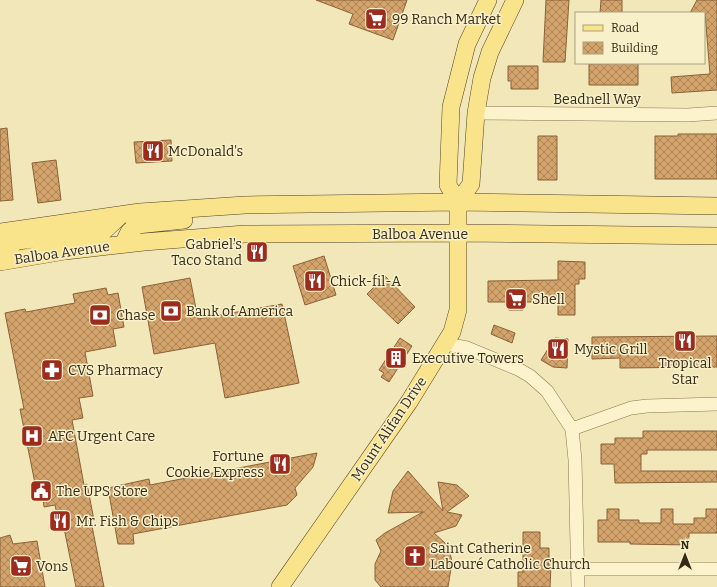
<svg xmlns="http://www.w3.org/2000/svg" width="717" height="587" font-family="Bitter,serif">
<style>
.building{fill:url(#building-cross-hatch);stroke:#896136}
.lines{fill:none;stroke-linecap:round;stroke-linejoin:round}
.minor-casing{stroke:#887652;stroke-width:14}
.major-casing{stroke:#554228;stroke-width:18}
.minor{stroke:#fcf3cc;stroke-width:13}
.major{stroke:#fae48b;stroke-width:17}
.labels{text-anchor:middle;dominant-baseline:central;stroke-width:3;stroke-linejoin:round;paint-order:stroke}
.poi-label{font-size:14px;fill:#362a19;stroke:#f8f0c9;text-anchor:start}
.street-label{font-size:14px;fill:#362a19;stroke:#f8f0c9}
</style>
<defs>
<pattern id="building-cross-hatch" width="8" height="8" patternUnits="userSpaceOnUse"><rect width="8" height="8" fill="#d3a36b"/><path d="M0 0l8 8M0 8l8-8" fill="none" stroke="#ac8557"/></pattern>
</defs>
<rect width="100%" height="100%" fill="#f1e7b9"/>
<path class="building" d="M 316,0 L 407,0 L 393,40 L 349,24 L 353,14 Z
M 546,0 L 569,0 L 565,62 L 543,62 Z
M 601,0 L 622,0 L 622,13 L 600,13 Z
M 697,0 L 717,0 L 717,90 L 672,93 L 671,77 L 710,74 L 705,13 L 690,13 Z
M 638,63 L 638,85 L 589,85 L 589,64 Z
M 508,66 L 538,66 L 538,89 L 511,89 L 511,81 L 508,81 Z
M 7,128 L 13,200 L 0,201 L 0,129 Z
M 678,134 L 717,134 L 717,179 L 655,179 L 655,136 L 678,136 Z
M 538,136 L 557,136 L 557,180 L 538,180 Z
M 171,140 L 172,161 L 136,163 L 134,142 Z
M 56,160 L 61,200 L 38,203 L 32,163 Z
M 324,256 L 336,295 L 305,305 L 293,266 Z
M 558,261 L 585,262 L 585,279 L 579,279 L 579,284 L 575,284 L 575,315 L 558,315 L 558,302 L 523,302 L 523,310 L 509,310 L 509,302 L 488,302 L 488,281 L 558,280 Z
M 385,276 L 415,307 L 398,324 L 367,294 Z
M 190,278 L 198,319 L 282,304 L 299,383 L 225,398 L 215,343 L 154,354 L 142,287 Z
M 106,288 L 108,295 L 118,293 L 124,327 L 113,329 L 116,346 L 85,352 L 93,396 L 79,398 L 83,418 L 72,420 L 84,485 L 87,484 L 94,520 L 91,521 L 104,587 L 76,587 L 64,528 L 59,524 L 55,505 L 44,507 L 43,497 L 38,498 L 20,409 L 24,409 L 5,313 L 25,309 L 26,312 L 75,303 L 73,294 Z
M 494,325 L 515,333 L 512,343 L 491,334 Z
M 717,336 L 717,367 L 620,368 L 620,358 L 592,359 L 592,337 Z
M 400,338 L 412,346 L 389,382 L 381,377 L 384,373 L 379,370 Z
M 555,338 L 568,339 L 567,368 L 553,367 L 541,360 Z
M 643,431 L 717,431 L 717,450 L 647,450 L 647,454 L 641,454 L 641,471 L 717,471 L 717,482 L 615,483 L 614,464 L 601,464 L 601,444 L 615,444 L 615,438 L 643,438 Z
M 317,453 L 313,467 L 295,488 L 297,495 L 287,505 L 133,534 L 134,544 L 118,544 L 108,488 L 149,479 L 150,485 Z
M 408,471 L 443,511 L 438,482 L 457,485 L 469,496 L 447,512 L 462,515 L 456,526 L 434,533 L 445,543 L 450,553 L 452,562 L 448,587 L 381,587 L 375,580 L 375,564 L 381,551 L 376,540 L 385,533 L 423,512 L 388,513 L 393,491 Z
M 607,509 L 619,509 L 619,520 L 639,520 L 639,523 L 661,523 L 661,509 L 673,509 L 673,524 L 694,524 L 694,518 L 706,518 L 706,509 L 717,509 L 717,533 L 689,533 L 689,545 L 630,544 L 630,542 L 598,542 L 598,520 L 607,520 Z
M 523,532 L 540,532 L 540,548 L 549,548 L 549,566 L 551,566 L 550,587 L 518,587 L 518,572 L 523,572 Z
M 10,535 L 13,544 L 37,541 L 45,587 L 0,587 L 0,538 Z"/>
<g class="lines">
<g class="minor-casing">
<path id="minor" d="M 476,113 L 688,115 L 717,113
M 446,344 L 467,348 L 518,369 L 530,376 L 547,391 L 572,429 L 575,460 L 578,587
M 572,429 L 631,408 L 647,406 L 717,404
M 578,569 L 717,569"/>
</g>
<g class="major-casing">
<path id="major" d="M 458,202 L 471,184 L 476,113 L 482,78 L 490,52 L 515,0
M 0,232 L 140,212 L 245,205 L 458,202 L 717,206
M 123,244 L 129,232 L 137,225 L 184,220
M 0,250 L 18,241 L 105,230 L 121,215
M 0,262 L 65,251 L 144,242 L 245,234 L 458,233 L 717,236
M 280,587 L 409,402 L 452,332 L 458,310 L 458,202 L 448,185 L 451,107 L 467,44 L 488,0"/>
</g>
<use href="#minor" class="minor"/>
<use href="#major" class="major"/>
</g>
<defs>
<g id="supermarket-square" transform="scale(1.15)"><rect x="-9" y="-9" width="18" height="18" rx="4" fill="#9c2c1e" stroke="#f8f0c9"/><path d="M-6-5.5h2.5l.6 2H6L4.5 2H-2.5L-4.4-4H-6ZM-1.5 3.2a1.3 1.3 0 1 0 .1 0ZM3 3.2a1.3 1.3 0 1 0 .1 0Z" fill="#fff"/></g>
<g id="restaurant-square" transform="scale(1.15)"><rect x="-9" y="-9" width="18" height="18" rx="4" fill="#9c2c1e" stroke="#f8f0c9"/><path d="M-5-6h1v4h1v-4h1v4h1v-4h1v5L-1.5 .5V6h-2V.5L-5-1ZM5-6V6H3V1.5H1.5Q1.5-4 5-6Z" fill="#fff"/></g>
<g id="bank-square" transform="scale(1.15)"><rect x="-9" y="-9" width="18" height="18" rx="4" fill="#9c2c1e" stroke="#f8f0c9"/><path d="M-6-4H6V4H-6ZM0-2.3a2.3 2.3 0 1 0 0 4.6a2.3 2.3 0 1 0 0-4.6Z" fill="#fff"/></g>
<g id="building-square" transform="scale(1.15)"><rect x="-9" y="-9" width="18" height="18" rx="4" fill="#9c2c1e" stroke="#f8f0c9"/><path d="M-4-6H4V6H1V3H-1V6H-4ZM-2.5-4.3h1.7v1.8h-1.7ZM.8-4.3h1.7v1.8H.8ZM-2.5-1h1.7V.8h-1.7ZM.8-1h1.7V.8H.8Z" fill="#fff"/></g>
<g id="pharmacy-square" transform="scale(1.15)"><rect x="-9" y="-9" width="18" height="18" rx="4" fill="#9c2c1e" stroke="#f8f0c9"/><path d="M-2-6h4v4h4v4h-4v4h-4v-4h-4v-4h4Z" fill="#fff"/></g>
<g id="hospital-square" transform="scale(1.15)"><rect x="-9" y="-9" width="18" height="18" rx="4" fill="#9c2c1e" stroke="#f8f0c9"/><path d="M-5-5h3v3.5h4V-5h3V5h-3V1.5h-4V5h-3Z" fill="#fff"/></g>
<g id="civic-square" transform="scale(1.15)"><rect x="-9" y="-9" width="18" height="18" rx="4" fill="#9c2c1e" stroke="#f8f0c9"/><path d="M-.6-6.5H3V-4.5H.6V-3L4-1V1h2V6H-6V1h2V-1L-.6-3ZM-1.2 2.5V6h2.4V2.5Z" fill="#fff"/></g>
<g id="church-square" transform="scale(1.15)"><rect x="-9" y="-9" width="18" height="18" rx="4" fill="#9c2c1e" stroke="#f8f0c9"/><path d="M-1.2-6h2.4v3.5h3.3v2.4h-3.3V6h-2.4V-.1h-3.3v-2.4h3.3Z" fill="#fff"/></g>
</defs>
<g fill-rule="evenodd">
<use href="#supermarket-square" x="376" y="19"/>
<use href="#restaurant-square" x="153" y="151"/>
<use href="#restaurant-square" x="257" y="252"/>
<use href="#restaurant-square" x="315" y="281"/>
<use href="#supermarket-square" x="516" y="299"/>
<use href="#bank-square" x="171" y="311"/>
<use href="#bank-square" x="100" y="315"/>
<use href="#restaurant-square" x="685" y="341"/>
<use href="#restaurant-square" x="558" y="349"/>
<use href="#building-square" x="396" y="358"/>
<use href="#pharmacy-square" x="52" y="370"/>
<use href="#hospital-square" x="32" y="436"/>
<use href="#restaurant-square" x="280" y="464"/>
<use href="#civic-square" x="41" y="491"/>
<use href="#restaurant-square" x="60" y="521"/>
<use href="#church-square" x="415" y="556"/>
<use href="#supermarket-square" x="21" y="566"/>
</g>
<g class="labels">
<g class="poi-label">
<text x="392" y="19">99 Ranch Market</text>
<text x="168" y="151">McDonald's</text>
<text x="242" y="244" text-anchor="end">Gabriel's<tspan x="242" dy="16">Taco Stand</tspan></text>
<text x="330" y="281">Chick-fil-A</text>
<text x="532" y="299">Shell</text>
<text x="186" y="311">Bank of America</text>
<text x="116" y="315">Chase</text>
<text x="574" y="349">Mystic Grill</text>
<text x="412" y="358">Executive Towers</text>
<text x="685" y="363" text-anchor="middle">Tropical<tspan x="685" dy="16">Star</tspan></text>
<text x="68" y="370">CVS Pharmacy</text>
<text x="48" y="436">AFC Urgent Care</text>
<text x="264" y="456" text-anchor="end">Fortune<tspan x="264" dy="16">Cookie Express</tspan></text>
<text x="56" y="491">The UPS Store</text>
<text x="76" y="521">Mr. Fish &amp; Chips</text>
<text x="430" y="548">Saint Catherine<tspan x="430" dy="16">Labouré Catholic Church</tspan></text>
<text x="36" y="566">Vons</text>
</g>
<g class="street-label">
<text x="597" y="99">Beadnell Way</text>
<text x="420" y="234">Balboa Avenue</text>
<text transform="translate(62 253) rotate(-8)">Balboa Avenue</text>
<text transform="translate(389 429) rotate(-56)">Mount Alifan Drive</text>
</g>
</g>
<rect x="575" y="12" width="130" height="52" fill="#f8f0c9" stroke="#aaa183"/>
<rect x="583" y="25" width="20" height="6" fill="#fae48b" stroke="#aaa183"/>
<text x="611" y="32" font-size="12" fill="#362a19">Road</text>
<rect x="583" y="42" width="20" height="12" fill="url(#building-cross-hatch)" stroke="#aaa183"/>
<text x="611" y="52" font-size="12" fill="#362a19">Building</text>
<g transform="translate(685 555)" stroke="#f8f0c9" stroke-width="3" paint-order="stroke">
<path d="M0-3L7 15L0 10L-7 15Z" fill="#362a19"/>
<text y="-6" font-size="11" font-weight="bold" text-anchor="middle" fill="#362a19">N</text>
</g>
</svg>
